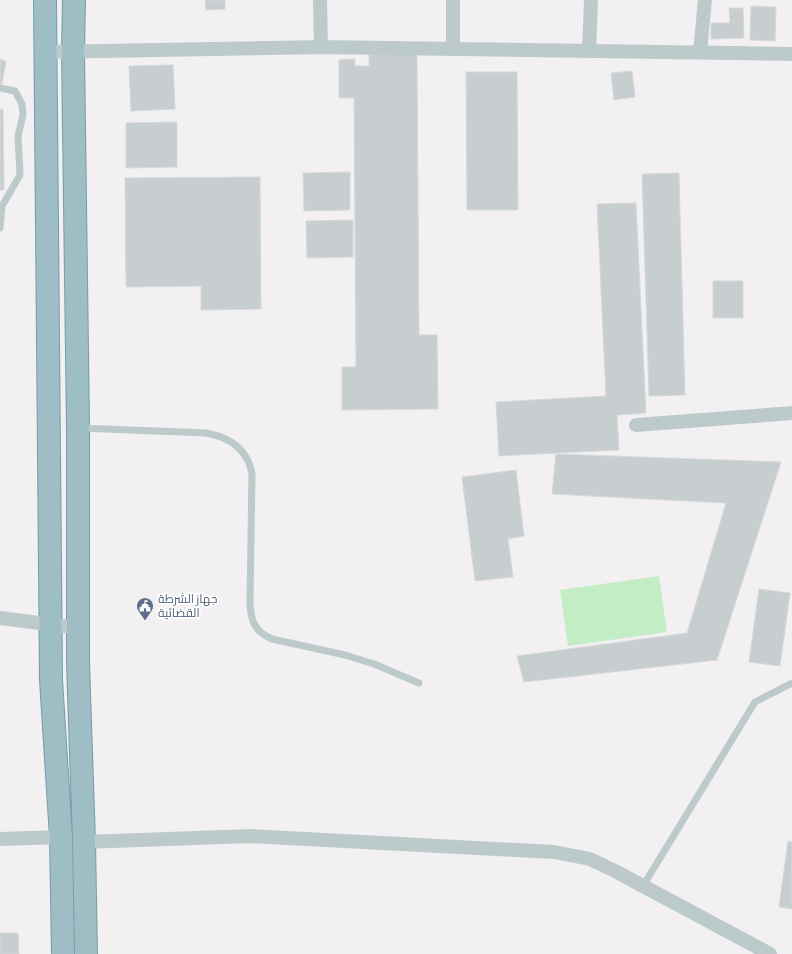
<svg xmlns="http://www.w3.org/2000/svg" width="792" height="954" font-family="'Alegreya Sans',Cairo,sans-serif">
<style>
.green{fill:#c2edc5}
.building{fill:#c8cdcf;stroke:#d5d9db}
.lines{fill:none;stroke-linecap:round;stroke-linejoin:round}
.trunk-casing{stroke:#769da8;stroke-width:24}
.service{stroke:#bdcacc;stroke-width:7}
.minor{stroke:#bdcacc;stroke-width:14}
.trunk{stroke:#9ebdc4;stroke-width:22}
.labels{text-anchor:middle;dominant-baseline:central;stroke-width:3.5;stroke-linejoin:round;paint-order:stroke}
.service-label{font-size:12px;fill:#4e5e75;stroke:#fff;text-anchor:start}
</style>
<rect width="100%" height="100%" fill="#f3f0f1"/>
<path class="green" d="M 659,576 L 667,632 L 568,646 L 560,590 Z"/>
<path class="building" d="M 205,0 L 225,0 L 225,9 L 206,10 Z
M 751,6 L 776,7 L 775,41 L 750,40 Z
M 729,8 L 743,8 L 744,38 L 711,39 L 711,23 L 730,23 Z
M 417,53 L 419,335 L 437,335 L 438,409 L 342,410 L 342,367 L 356,367 L 354,98 L 339,98 L 339,60 L 355,59 L 355,66 L 369,66 L 369,54 Z
M 0,59 L 6,61 L 2,84 L 0,83 Z
M 173,65 L 175,109 L 131,111 L 129,66 Z
M 632,71 L 635,97 L 614,100 L 611,73 Z
M 466,72 L 517,72 L 518,210 L 467,210 Z
M 0,109 L 3,109 L 4,190 L 0,190 Z
M 177,122 L 177,167 L 126,168 L 126,123 Z
M 350,172 L 350,210 L 304,211 L 303,173 Z
M 679,173 L 685,395 L 649,396 L 642,174 Z
M 260,177 L 261,309 L 201,310 L 201,286 L 126,287 L 125,178 Z
M 636,203 L 646,413 L 617,415 L 619,450 L 499,456 L 496,402 L 606,396 L 597,204 Z
M 353,220 L 353,257 L 307,258 L 306,221 Z
M 713,281 L 743,281 L 743,318 L 713,318 Z
M 556,454 L 781,462 L 717,660 L 524,682 L 517,656 L 687,633 L 726,503 L 552,494 Z
M 516,470 L 524,536 L 508,539 L 513,577 L 475,581 L 462,477 Z
M 759,589 L 790,593 L 780,666 L 749,662 Z
M 788,841 L 792,842 L 792,909 L 779,907 Z
M 0,933 L 18,933 L 19,954 L 0,954 Z"/>
<g class="lines">
<g class="trunk-casing">
<path id="trunk" d="M 45,0 L 51,680 L 61,837 L 63,954
M 74,0 L 73,52 L 78,428 L 78,663 L 84,842 L 86,954"/>
</g>
<path class="service" d="M 0,88 L 15,91 L 22,104 L 23,115 L 18,136 L 20,175 L 2,206 L 0,228
M 80,428 L 206,433 C 229,437 247,449 252,473 L 250,603 C 251,621 254,631 272,639 L 345,655 L 374,664 L 419,683
M 643,886 L 755,702 L 792,683"/>
<path class="minor" d="M 320,0 L 321,47
M 453,49 L 453,0
M 589,51 L 591,0
M 45,52 L 321,47 L 792,54
M 700,52 L 705,0
M 636,425 L 792,413
M 0,618 L 78,628
M 0,839 L 61,837
M 84,842 L 251,836 L 554,852 L 590,859 L 615,871 L 770,954"/>
<use href="#trunk" class="trunk"/>
</g>
<defs>
<g id="civic-pin" transform="scale(0.9)"><path d="M0 17L-7.5 6A9.5 9.5 0 1 1 7.5 6Z" fill="#5c6f8a" stroke="#fff"/><path d="M-.6-6.5H3V-4.5H.6V-3L4-1V1h2V6H-6V1h2V-1L-.6-3ZM-1.2 2.5V6h2.4V2.5Z" fill="#fff"/></g>
</defs>
<g fill-rule="evenodd">
<use href="#civic-pin" x="145" y="606"/>
</g>
<g class="labels">
<g class="service-label">
<text x="158" y="599">جهاز الشرطة<tspan x="158" dy="14">القضائية</tspan></text>
</g>
</g>
</svg>
